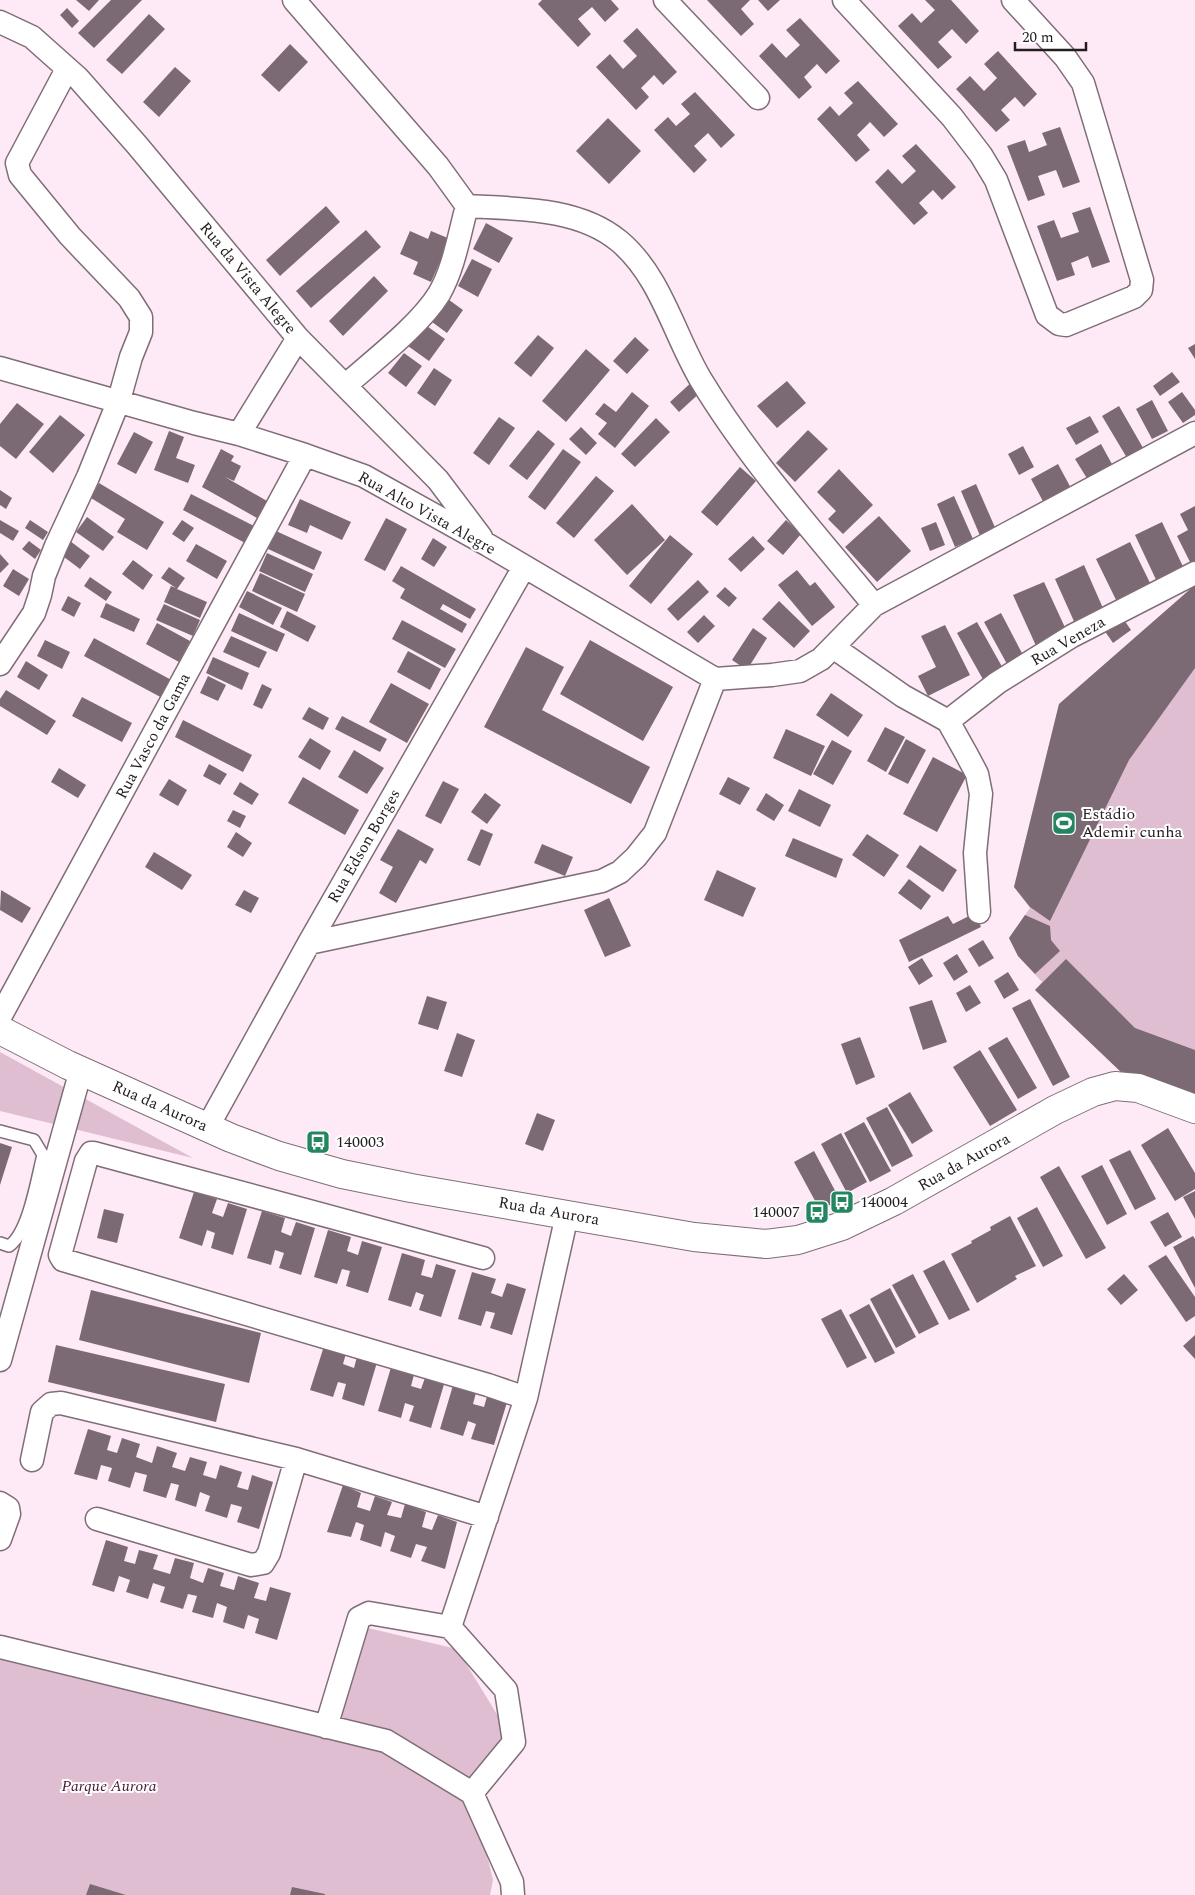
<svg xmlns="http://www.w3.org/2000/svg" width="1195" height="1895" font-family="Spectral,serif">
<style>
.green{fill:#dfbed1}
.building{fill:#7b6a74}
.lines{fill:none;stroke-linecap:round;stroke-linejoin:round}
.lane-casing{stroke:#7f6d77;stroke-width:14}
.street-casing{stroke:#7f6d77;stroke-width:25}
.secondary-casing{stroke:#7f6d77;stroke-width:30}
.lane{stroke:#fff;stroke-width:11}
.street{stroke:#fff;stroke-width:22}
.secondary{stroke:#fff;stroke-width:28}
.labels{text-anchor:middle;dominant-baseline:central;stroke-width:4;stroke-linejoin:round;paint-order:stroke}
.street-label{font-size:16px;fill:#231d20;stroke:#fff}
.poi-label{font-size:16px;fill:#231d20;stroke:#fff;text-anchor:start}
.park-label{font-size:16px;font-style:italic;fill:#481838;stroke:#fff}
</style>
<rect width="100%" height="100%" fill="#feeaf6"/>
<path class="green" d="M 1195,585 L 1195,1099 L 1122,1073 L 1035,990 L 1042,982 L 1018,956 L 1009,938 L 1030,908 L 1014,887 L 1059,704 Z
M 0,1052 L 193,1158 L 0,1111 Z
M 351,1624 L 457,1649 L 514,1742 L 472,1793 L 493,1880 L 490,1895 L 0,1895 L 0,1647 L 325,1727 Z"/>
<path class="building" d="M 76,0 L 99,0 L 89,11 Z
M 111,0 L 142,0 L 94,48 L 78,33 Z
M 542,0 L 611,0 L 619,9 L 605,22 L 592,7 L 578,19 L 591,34 L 578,47 L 538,4 Z
M 707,0 L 750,0 L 741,9 L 754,24 L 741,36 Z
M 758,0 L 780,0 L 768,11 Z
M 925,0 L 951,0 L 979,31 L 966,44 L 952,29 L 938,42 L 952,57 L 938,69 L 898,26 L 912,13 L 921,23 L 935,10 Z
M 67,8 L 79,21 L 72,28 L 60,15 Z
M 149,14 L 165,29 L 122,74 L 106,60 Z
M 800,18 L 840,61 L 826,74 L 817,64 L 804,77 L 812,87 L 799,99 L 759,56 L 772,43 L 786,58 L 800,45 L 786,30 Z
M 637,28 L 677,72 L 663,85 L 654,75 L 641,88 L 649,97 L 636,110 L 596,67 L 610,54 L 623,69 L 637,56 L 623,41 Z
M 290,44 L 308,62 L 279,92 L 261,75 Z
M 998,51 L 1037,94 L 1024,107 L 1015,97 L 1001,110 L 1010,120 L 996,132 L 956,89 L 970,76 L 984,91 L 997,78 L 984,64 Z
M 175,67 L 191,81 L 159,117 L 143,102 Z
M 858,81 L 898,124 L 884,137 L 870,122 L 857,135 L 870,150 L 856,162 L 817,119 L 830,106 L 839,116 L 853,103 L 844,93 Z
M 695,92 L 735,135 L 721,148 L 708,133 L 694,146 L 707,160 L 694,173 L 654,130 L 668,117 L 676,126 L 690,114 L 681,104 Z
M 608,118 L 641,151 L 609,184 L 576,151 Z
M 1060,127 L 1080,182 L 1063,188 L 1056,170 L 1038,176 L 1045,195 L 1028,201 L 1007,146 L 1025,140 L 1029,152 L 1047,145 L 1042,133 Z
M 916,144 L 956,187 L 942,200 L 933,190 L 919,203 L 928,213 L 914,225 L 875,182 L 888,169 L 902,184 L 916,171 L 902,156 Z
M 326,206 L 340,222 L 280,276 L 266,260 Z
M 1090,207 L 1110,262 L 1092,268 L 1088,256 L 1071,263 L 1075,275 L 1057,281 L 1037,226 L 1054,220 L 1061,238 L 1079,232 L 1072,213 Z
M 486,223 L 513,238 L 499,263 L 473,249 Z
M 366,230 L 381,247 L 311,308 L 296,291 Z
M 410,231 L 428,239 L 431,231 L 450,239 L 431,282 L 413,274 L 418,262 L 400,254 Z
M 472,259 L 492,269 L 478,297 L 458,286 Z
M 374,276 L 388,291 L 343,336 L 329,321 Z
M 445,297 L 463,310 L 447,333 L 428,319 Z
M 424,324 L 445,339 L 429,361 L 408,346 Z
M 538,335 L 554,348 L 531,377 L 514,363 Z
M 635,337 L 649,350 L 627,374 L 613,361 Z
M 1195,344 L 1195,359 L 1188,348 Z
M 586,349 L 610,370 L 566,422 L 542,401 Z
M 404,353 L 422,366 L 406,387 L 388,373 Z
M 434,368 L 452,380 L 435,406 L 417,393 Z
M 1172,372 L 1180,382 L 1160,396 L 1153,386 Z
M 694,380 L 703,390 L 679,412 L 670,402 Z
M 787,381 L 806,403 L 777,428 L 757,406 Z
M 632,392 L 649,406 L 615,448 L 598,434 L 607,423 L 595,414 L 604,403 L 616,412 Z
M 1182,392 L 1195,410 L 1195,415 L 1183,423 L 1168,402 Z
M 1152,400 L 1168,431 L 1152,439 L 1136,409 Z
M 17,403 L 44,424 L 16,459 L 0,446 L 0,424 Z
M 1119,406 L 1146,453 L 1130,463 L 1102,416 Z
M 60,415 L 85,435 L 53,473 L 29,452 Z
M 1090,416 L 1099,432 L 1076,445 L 1066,428 Z
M 499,417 L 515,428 L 489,465 L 473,453 Z
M 656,418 L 670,432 L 635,467 L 621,454 Z
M 581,427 L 597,443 L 586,455 L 569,439 Z
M 538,430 L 555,444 L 527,480 L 509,466 Z
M 808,430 L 828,449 L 795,482 L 776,463 Z
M 169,431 L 184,437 L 176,458 L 195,465 L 188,483 L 154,470 Z
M 134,432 L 153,442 L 136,474 L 117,464 Z
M 1101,444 L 1113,466 L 1088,480 L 1075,459 Z
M 1023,446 L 1034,467 L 1019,475 L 1008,454 Z
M 221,449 L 234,456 L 231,461 L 241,466 L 234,481 L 225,477 L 267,501 L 257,518 L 202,487 Z
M 563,449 L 581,462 L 545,510 L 528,497 Z
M 1058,464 L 1072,490 L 1045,505 L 1031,479 Z
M 740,467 L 756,481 L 717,526 L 701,512 Z
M 839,469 L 873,505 L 843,534 L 828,519 L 836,511 L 817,492 Z
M 596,476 L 614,491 L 574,538 L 556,523 Z
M 99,483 L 164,522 L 147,550 L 117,532 L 125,519 L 91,498 Z
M 976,484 L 997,532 L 981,538 L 961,491 Z
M 0,490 L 12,498 L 6,509 L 0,505 Z
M 191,494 L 256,527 L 247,544 L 183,510 Z
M 954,496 L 973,539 L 955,547 L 937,504 Z
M 300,499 L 351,522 L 342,540 L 310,525 L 307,533 L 288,525 Z
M 632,504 L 665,540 L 627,575 L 594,540 Z
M 1195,506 L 1195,562 L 1191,564 L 1177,536 L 1188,530 L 1180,514 Z
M 879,516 L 911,551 L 877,582 L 845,547 Z
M 87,517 L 114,537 L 103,551 L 76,532 Z
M 386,518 L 407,529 L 385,571 L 364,560 Z
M 0,520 L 19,531 L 13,541 L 0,533 Z
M 30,520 L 48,532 L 43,540 L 25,528 Z
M 182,520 L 194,528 L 184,542 L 172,534 Z
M 786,520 L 801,534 L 783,555 L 767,541 Z
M 936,522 L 945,545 L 930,551 L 921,528 Z
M 1162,522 L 1186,573 L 1159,586 L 1135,535 Z
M 276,531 L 322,552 L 314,570 L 268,549 Z
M 670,535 L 693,554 L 651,604 L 629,586 Z
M 753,536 L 765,549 L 741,572 L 728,559 Z
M 433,538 L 447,547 L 434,567 L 421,559 Z
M 29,541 L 41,550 L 35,559 L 22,549 Z
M 70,541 L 90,556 L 80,569 L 60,554 Z
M 1130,542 L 1153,589 L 1119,606 L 1096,559 Z
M 196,544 L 227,561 L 217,579 L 186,561 Z
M 267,553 L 313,574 L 305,592 L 259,571 Z
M 0,554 L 9,564 L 0,573 Z
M 133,560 L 153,575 L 143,590 L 122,574 Z
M 1084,565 L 1106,615 L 1077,628 L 1055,579 Z
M 401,566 L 476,609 L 470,619 L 443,604 L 440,609 L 467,624 L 462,633 L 400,598 L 405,589 L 392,581 Z
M 169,567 L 185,578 L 177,589 L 207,602 L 200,618 L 164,602 L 171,586 L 176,588 L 161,578 Z
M 13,569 L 29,579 L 19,596 L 3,586 Z
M 797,570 L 810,586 L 815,582 L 835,607 L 812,626 L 778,585 Z
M 260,573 L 305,594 L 297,612 L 252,591 Z
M 90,577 L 112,592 L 106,601 L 84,586 Z
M 698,580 L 709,592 L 678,621 L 667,609 Z
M 1044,582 L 1068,634 L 1037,648 L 1013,595 Z
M 1195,585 L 1195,668 L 1129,760 L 1050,921 L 1030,907 L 1014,887 L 1059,704 Z
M 725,587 L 737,598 L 729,607 L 716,596 Z
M 247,591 L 282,608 L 273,625 L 239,607 Z
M 68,596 L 81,603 L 74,617 L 61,610 Z
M 779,601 L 810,631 L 794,648 L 762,619 Z
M 106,603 L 140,619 L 134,632 L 100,617 Z
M 164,604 L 200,620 L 193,636 L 156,620 Z
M 287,611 L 316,626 L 308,642 L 280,627 Z
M 239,613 L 285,634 L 277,652 L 231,631 Z
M 1001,613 L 1023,655 L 1007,664 L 984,622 Z
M 704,615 L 715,626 L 698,643 L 687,632 Z
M 1122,617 L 1131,630 L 1113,643 L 1104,630 Z
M 402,620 L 456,649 L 445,668 L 392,639 Z
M 977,622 L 1005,672 L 985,683 L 957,633 Z
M 157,623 L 190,641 L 179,662 L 146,644 Z
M 945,625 L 970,675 L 928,696 L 918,676 L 936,667 L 921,636 Z
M 753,628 L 767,638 L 747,670 L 732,660 Z
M 231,636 L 267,652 L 259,668 L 223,652 Z
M 94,638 L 175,682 L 166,700 L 84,656 Z
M 45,640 L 70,652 L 62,669 L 37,656 Z
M 590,640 L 673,687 L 643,741 L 560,694 Z
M 526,647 L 564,667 L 542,710 L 650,767 L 631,804 L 484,727 Z
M 408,651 L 441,669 L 430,690 L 397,672 Z
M 213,657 L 249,673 L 242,690 L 206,673 Z
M 26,661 L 48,675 L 39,690 L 17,677 Z
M 208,676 L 226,685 L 218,701 L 200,693 Z
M 391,683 L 429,704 L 407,743 L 369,722 Z
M 262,684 L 272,689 L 262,709 L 253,705 Z
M 6,690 L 56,721 L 47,735 L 0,706 L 0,699 Z
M 831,693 L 863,715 L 848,737 L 816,715 Z
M 82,697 L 132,723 L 122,742 L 72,716 Z
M 309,707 L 329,718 L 323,730 L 302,719 Z
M 342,716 L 387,739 L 380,752 L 335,729 Z
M 183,720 L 252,755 L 243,772 L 175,737 Z
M 885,727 L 905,737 L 886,772 L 867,761 Z
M 786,729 L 825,746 L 811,776 L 773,758 Z
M 310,738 L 331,751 L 320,770 L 298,757 Z
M 906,739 L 926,750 L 908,784 L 888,774 Z
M 832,740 L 852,751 L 833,785 L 813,774 Z
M 354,750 L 384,768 L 367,794 L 338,777 Z
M 933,757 L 967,775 L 937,832 L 903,814 Z
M 209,764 L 227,774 L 220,785 L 203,776 Z
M 59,768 L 86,785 L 78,798 L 51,782 Z
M 303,777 L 359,810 L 345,835 L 288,803 Z
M 728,777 L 750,788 L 740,805 L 719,794 Z
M 169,779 L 187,790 L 178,806 L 159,795 Z
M 443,781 L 459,789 L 441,824 L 425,816 Z
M 240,782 L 259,794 L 252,805 L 233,794 Z
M 799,789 L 831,805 L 820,827 L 788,811 Z
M 485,793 L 501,805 L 487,824 L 471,812 Z
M 766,793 L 784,805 L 774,821 L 756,810 Z
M 233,810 L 246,816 L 240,828 L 227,821 Z
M 398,829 L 434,849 L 426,864 L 420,860 L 396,903 L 379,893 L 393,867 L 380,860 Z
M 481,829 L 493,834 L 480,866 L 467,860 Z
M 236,832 L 252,843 L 243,857 L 227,847 Z
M 867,834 L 899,855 L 884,877 L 852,855 Z
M 793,838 L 843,859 L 836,878 L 785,856 Z
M 542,844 L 573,857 L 565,876 L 534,863 Z
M 920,845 L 957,870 L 943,892 L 906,867 Z
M 154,852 L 192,875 L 182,890 L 145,867 Z
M 717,870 L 756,888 L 743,917 L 704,900 Z
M 909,879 L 931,896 L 921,910 L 898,893 Z
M 1,890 L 31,908 L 22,923 L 0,910 Z
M 244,890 L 259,898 L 251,913 L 235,905 Z
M 609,898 L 631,946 L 605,957 L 584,910 Z
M 975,913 L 981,927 L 909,962 L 899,940 L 948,916 L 953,924 Z
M 1025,915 L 1050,926 L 1051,940 L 1060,951 L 1035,974 L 1018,956 L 1009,938 Z
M 983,940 L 994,958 L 979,967 L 968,949 Z
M 957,954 L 968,972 L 954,981 L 943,963 Z
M 922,958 L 933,976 L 919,985 L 908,967 Z
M 1066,959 L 1135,1028 L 1195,1050 L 1195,1099 L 1122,1073 L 1035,990 Z
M 1008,972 L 1019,990 L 1004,999 L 994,981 Z
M 970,985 L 981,1003 L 966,1012 L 956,993 Z
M 427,996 L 447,1002 L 438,1030 L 418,1024 Z
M 1030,999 L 1070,1077 L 1053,1086 L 1012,1008 Z
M 932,1000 L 947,1042 L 923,1050 L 909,1007 Z
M 457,1033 L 475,1040 L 462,1077 L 444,1071 Z
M 860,1037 L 875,1077 L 856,1085 L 841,1044 Z
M 1007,1037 L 1037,1088 L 1018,1099 L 988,1048 Z
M 980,1050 L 1017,1110 L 990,1126 L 953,1067 Z
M 910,1092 L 933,1131 L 912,1144 L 888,1105 Z
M 887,1107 L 913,1156 L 892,1167 L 866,1118 Z
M 537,1113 L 555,1120 L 543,1151 L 525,1144 Z
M 864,1122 L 891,1171 L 870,1182 L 844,1133 Z
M 1168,1128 L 1195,1173 L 1195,1189 L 1175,1201 L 1141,1145 Z
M 841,1133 L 867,1182 L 847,1193 L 821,1144 Z
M 0,1143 L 12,1147 L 0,1185 Z
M 1130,1150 L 1156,1199 L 1135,1210 L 1109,1160 Z
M 814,1151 L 840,1200 L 820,1210 L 794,1162 Z
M 1102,1165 L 1127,1214 L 1107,1225 L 1081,1176 Z
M 1059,1166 L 1106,1248 L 1086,1259 L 1040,1177 Z
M 1195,1191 L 1195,1219 L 1183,1197 Z
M 194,1192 L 217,1199 L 212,1213 L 223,1217 L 228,1203 L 247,1209 L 233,1255 L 211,1248 L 215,1233 L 207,1230 L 202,1246 L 179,1238 Z
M 1037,1207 L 1063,1256 L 1043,1267 L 1017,1218 Z
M 104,1209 L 124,1214 L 117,1243 L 97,1238 Z
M 262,1211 L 285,1218 L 281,1232 L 291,1236 L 296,1222 L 315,1228 L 301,1275 L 279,1268 L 284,1253 L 275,1250 L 271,1265 L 247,1258 Z
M 1168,1212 L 1182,1237 L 1165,1247 L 1150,1222 Z
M 1010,1216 L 1036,1266 L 1015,1276 L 1017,1279 L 977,1303 L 951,1254 L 972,1243 L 971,1241 L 991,1230 L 990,1227 Z
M 328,1230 L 351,1237 L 347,1251 L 358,1255 L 362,1241 L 382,1247 L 368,1293 L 346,1286 L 350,1271 L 342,1269 L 337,1284 L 314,1277 Z
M 1193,1236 L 1195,1239 L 1195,1288 L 1173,1247 Z
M 402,1253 L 425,1260 L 421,1275 L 432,1278 L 436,1264 L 456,1270 L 441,1317 L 419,1310 L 424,1295 L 416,1292 L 411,1307 L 388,1300 Z
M 1166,1255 L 1195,1297 L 1195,1316 L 1186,1322 L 1148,1266 Z
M 944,1260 L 970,1310 L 949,1320 L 923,1271 Z
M 472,1272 L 496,1279 L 491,1293 L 502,1297 L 507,1283 L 526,1289 L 512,1335 L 490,1328 L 495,1313 L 486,1311 L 481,1326 L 458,1319 Z
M 913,1274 L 939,1324 L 919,1334 L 892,1285 Z
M 1124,1274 L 1138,1290 L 1121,1305 L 1107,1289 Z
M 890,1288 L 916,1337 L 896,1348 L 870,1299 Z
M 91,1290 L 261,1333 L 249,1383 L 79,1340 Z
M 869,1304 L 895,1353 L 875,1363 L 849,1315 Z
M 841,1309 L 867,1358 L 847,1368 L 821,1319 Z
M 1195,1335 L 1195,1359 L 1183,1346 Z
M 325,1343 L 347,1350 L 343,1364 L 354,1368 L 358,1353 L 378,1359 L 364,1406 L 342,1399 L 346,1384 L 338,1382 L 333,1397 L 310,1390 Z
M 56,1345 L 225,1384 L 216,1422 L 48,1382 Z
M 392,1364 L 415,1371 L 411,1386 L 421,1389 L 426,1375 L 445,1381 L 431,1428 L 409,1421 L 414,1406 L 405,1403 L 401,1418 L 378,1411 Z
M 454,1382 L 477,1389 L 473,1404 L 484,1407 L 488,1393 L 508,1399 L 494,1445 L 471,1439 L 476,1424 L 468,1421 L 463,1436 L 440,1429 Z
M 88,1429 L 111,1436 L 107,1450 L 117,1453 L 122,1438 L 140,1444 L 136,1457 L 152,1463 L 157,1446 L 177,1453 L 172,1467 L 185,1471 L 190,1457 L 207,1462 L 203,1475 L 216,1479 L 220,1465 L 242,1472 L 237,1487 L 248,1490 L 252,1475 L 273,1482 L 259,1529 L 237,1522 L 242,1507 L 231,1504 L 227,1518 L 205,1511 L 210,1496 L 200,1492 L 196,1507 L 175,1500 L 179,1485 L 171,1483 L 166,1498 L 143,1491 L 147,1475 L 135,1472 L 130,1488 L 108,1481 L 112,1468 L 101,1465 L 97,1480 L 74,1474 Z
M 343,1485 L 361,1493 L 357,1507 L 370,1511 L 375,1496 L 392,1502 L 387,1515 L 401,1518 L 405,1504 L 426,1512 L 422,1527 L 432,1530 L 438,1515 L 457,1522 L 445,1569 L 421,1561 L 427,1547 L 416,1544 L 411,1558 L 390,1551 L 395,1536 L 385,1532 L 381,1547 L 360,1540 L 364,1525 L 356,1522 L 351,1537 L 327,1532 Z
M 106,1540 L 128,1547 L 124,1561 L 135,1564 L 139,1550 L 158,1555 L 153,1569 L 170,1574 L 175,1558 L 194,1563 L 190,1578 L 203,1583 L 208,1568 L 224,1573 L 220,1586 L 234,1590 L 238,1576 L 259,1583 L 254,1598 L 266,1601 L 270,1587 L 291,1593 L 277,1640 L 255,1633 L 259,1619 L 248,1615 L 244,1629 L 223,1622 L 227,1607 L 217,1603 L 213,1618 L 192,1612 L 197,1596 L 188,1594 L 183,1609 L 160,1602 L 165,1587 L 153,1583 L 148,1599 L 126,1592 L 130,1580 L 119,1576 L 114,1592 L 92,1585 Z
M 90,1884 L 126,1895 L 86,1895 Z
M 292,1887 L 325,1894 L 325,1895 L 290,1895 Z"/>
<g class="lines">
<g class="lane-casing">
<path id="lane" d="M 0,1131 L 34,1140 L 43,1155 C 37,1178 29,1232 9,1246 L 0,1243"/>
</g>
<g class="street-casing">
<path id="street" d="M 294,0 L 438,166 L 467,206
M 665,0 L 758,98
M 844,0 L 952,117 L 981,155 L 996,180 L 1047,315 L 1059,324 L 1066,325 L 1134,297 L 1141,290 L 1142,280 L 1083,83 L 1065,57 L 1013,0
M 0,22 L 32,37 L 78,78 L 137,145 L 298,338 L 438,480 L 481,537
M 467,206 C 517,209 578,207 619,241 C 661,276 674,335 701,380 C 750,461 814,532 874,605
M 0,368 L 194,423 L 239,434 L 305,455 L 364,476 L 488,545 L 715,679
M 346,385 C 374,360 420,325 439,294 C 454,268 459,235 467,206
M 239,434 L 298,338
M 833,647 L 903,696 L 948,721 L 967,755 L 977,774 L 981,794 L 975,853 L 979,912
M 0,664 L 34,613 L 40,595 L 44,576 L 56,546 L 88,477 L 119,400 L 131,357 L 141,332 L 141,317 L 129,298 L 70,236 L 20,175 L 17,163 L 67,69
M 715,679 L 772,675 L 800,671 L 821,659 L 874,605 L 1195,433
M 948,721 L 997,683 L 1072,636 L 1195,573
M 309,943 L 602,881 L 620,872 L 636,857 L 655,833 L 715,679
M 0,1017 L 305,455
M 207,1128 L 309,943 L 524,567
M 483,1258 L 94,1153 L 91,1153 L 86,1161 L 60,1255 L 63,1260 L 488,1385 L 526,1398
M 0,1360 L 81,1070
M 32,1460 L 42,1412 L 51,1404 L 61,1403 L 296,1459 L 487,1517
M 0,1503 L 8,1508 L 9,1514 L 0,1539
M 97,1519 L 251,1565 L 263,1563 L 269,1553 L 296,1459
M 450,1627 L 506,1690 L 514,1742 L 472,1793
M 0,1647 L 386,1741 L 472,1793 L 512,1882 L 513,1895
M 326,1727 L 359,1618 L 369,1613 L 450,1627 L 526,1398 L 567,1215"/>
</g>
<g class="secondary-casing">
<path id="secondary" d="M 0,1030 L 68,1065 L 231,1138 L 279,1156 L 342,1174 L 411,1188 L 694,1237 L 766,1244 L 798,1240 L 842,1226 L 894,1201 L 1055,1110 L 1093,1092 L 1115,1086 L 1138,1088 L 1195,1109"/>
</g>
<use href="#lane" class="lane"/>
<use href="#street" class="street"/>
<use href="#secondary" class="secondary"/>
</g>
<defs>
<g id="stadium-square" transform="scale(1.25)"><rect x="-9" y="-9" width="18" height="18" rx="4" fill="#238660" stroke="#fff"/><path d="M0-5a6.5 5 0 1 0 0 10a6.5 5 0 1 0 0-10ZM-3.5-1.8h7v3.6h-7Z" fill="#fff"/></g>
<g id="bus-square" transform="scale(1.25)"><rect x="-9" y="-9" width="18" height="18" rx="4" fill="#238660" stroke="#fff"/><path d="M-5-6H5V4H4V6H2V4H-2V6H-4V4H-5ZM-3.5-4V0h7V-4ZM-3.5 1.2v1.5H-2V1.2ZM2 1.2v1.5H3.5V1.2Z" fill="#fff"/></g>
</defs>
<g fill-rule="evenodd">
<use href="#stadium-square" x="1064" y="823"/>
<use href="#bus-square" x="318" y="1142"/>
<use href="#bus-square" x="842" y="1202"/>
<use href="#bus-square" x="817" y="1212"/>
</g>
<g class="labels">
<g class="street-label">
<text transform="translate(248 278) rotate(50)">Rua da Vista Alegre</text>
<text transform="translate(427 513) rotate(29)">Rua Alto Vista Alegre</text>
<text transform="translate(1068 641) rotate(-30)">Rua Veneza</text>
<text transform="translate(153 736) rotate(-62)">Rua Vasco da Gama</text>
<text transform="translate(364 846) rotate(-60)">Rua Edson Borges</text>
<text transform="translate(160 1106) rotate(24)">Rua da Aurora</text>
<text transform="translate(964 1162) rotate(-29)">Rua da Aurora</text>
<text transform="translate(549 1211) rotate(10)">Rua da Aurora</text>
</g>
<g class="poi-label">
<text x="1082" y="814">Estádio<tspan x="1082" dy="18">Ademir cunha</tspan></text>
<text x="336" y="1142">140003</text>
<text x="860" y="1202">140004</text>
<text x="800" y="1212" text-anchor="end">140007</text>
</g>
<g class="park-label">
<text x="109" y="1786">Parque Aurora</text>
</g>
</g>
<path d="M1015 42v8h71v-8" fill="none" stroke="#231d20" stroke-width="2.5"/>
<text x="1022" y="42" font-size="15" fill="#231d20" stroke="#ffffff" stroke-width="4" paint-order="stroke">20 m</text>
</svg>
